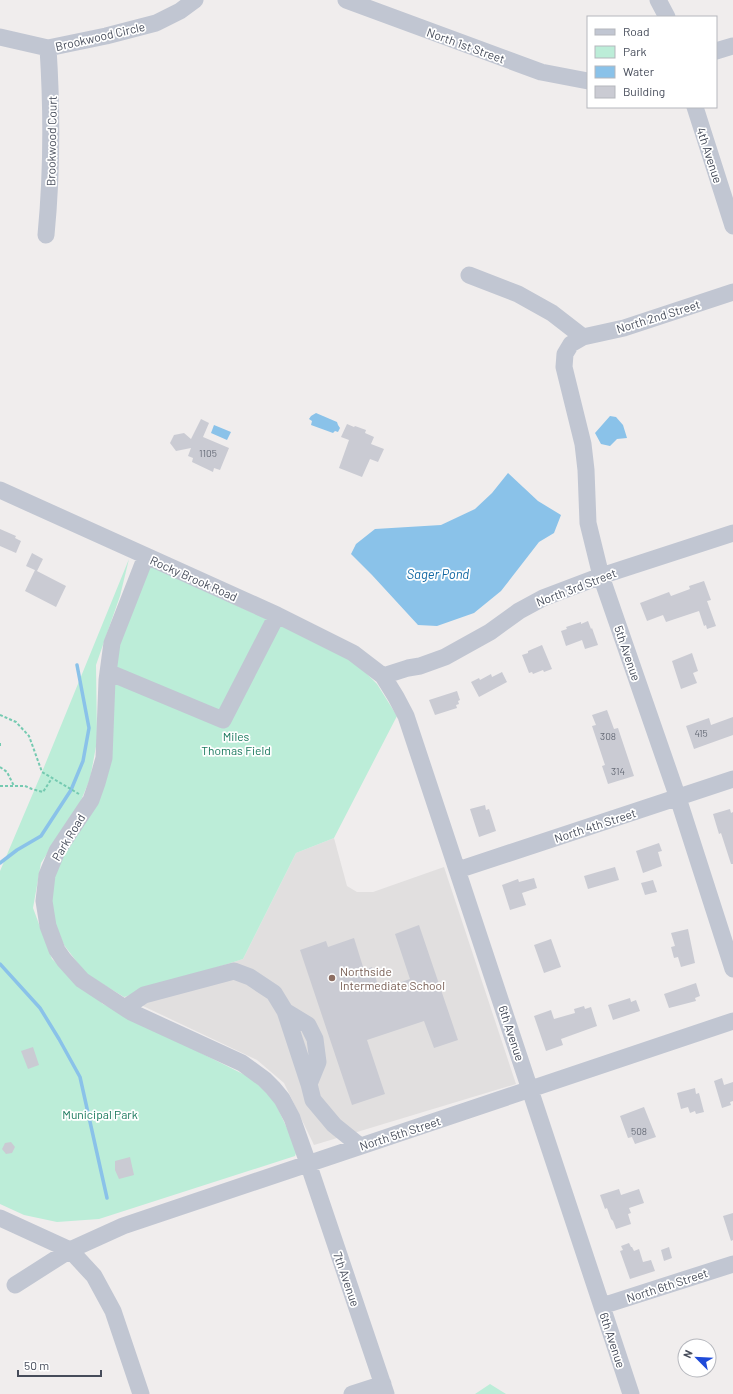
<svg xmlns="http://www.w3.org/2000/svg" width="733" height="1394" font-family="Barlow,sans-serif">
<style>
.education{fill:#e1dfdf}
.green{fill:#bcedd8}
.water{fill:#8ac2e9}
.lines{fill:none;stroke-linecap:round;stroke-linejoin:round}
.stream{stroke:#8ac2e9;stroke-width:3.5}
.building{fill:#cacbd3}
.path{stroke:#75cab1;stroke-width:2;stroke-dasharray:3 2;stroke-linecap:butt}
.minor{stroke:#c1c6d2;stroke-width:17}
.education-dot{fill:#8d6e63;stroke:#fff;stroke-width:1.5}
.labels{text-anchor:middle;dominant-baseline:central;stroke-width:3.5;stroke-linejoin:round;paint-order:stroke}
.number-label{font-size:10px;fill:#676c78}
.street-label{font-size:12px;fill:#464c5a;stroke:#fff}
.park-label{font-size:12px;fill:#19785c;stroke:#fff}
.education-label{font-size:12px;fill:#785e54;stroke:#fff;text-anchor:start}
.water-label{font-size:13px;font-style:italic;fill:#1067a3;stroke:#fff}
</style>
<rect width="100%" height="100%" fill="#f0eded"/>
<path class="education" d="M 334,838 L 347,886 L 357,892 L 373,892 L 444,867 L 516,1084 L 314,1145 L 284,1083 L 257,1060 L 124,997 L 243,959 L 296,853 Z"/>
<path class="green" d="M 129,559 L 120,596 L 96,665 L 97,741 L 90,779 L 79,805 L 41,863 L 33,908 L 52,959 L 103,1004 L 251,1078 L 274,1100 L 297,1150 L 295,1156 L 99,1219 L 57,1222 L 24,1215 L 0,1204 L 0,871 L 42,772 Z
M 150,566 L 326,646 L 356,663 L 377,684 L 397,716 L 334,838 L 296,853 L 243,959 L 124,997 L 86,974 L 64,945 L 52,917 L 51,888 L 59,861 L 78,831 L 112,708 L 119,645 Z
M 490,1384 L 506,1394 L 475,1394 Z"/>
<path class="water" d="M 316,413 L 337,422 L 338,425 L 340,428 L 338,432 L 335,431 L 333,433 L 311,425 L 312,421 L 309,419 L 311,416 Z
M 610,416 L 616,417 L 623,425 L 627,438 L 617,439 L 610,446 L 601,444 L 595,433 Z
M 214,425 L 231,432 L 227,440 L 211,433 Z
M 508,473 L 538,501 L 561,515 L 554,533 L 539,542 L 501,591 L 474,613 L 437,626 L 418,625 L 372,575 L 351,554 L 356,544 L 375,529 L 441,525 L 475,509 L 492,493 Z"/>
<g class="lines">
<path class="stream" d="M 0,863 L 17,850 L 41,836 L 71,790 L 83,761 L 89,728 L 77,665
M 0,964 L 40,1008 L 59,1039 L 80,1077 L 107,1198"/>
</g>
<path class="building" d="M 201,419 L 209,423 L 203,437 L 229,448 L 220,470 L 214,468 L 213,472 L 192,462 L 193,458 L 188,456 L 191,448 L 176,451 L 170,443 L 174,435 L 184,433 L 191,439 Z
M 347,424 L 354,427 L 355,426 L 366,430 L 365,433 L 374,437 L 371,444 L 384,449 L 378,462 L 370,459 L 362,477 L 339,468 L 349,440 L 341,437 Z
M 0,529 L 16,536 L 15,538 L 21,541 L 16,553 L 0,546 Z
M 32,553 L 43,559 L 37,571 L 26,566 Z
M 35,570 L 66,586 L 56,607 L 25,591 Z
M 704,581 L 711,600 L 707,601 L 716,626 L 707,629 L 706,625 L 704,626 L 699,611 L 666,622 L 663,615 L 647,621 L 640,603 L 669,592 L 671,596 L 690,589 L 689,586 Z
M 588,621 L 591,629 L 592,628 L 598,645 L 585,649 L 582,640 L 566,646 L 561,631 L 567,629 L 566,627 L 581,622 L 581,624 Z
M 542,645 L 552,669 L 544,672 L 543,670 L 533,674 L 532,672 L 529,673 L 522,655 L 528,653 L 528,651 Z
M 692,653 L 698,671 L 693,673 L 697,683 L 681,689 L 672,661 Z
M 502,672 L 507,682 L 479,697 L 471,682 L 479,678 L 480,680 L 491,674 L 492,677 Z
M 457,691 L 460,700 L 458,701 L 459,704 L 456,705 L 457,708 L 435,715 L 429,700 Z
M 607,710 L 614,729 L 618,728 L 634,776 L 608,784 L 602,766 L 605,765 L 592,726 L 596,725 L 592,715 Z
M 733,717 L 733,735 L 694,749 L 686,726 L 709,718 L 711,725 Z
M 485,805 L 486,810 L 489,809 L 496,831 L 479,837 L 470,809 Z
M 730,809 L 731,813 L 733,812 L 733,864 L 731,864 L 721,833 L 719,834 L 713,814 Z
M 659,843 L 662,851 L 658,852 L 662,866 L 643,873 L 636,851 Z
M 615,867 L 619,880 L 588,889 L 584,876 Z
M 534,878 L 537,888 L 522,893 L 526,905 L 510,910 L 502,885 L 518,879 L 519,882 Z
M 653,880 L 657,892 L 645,895 L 641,883 Z
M 419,925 L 458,1040 L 434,1048 L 424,1021 L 367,1040 L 385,1094 L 352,1105 L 300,950 L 326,941 L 328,947 L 354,938 L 364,970 L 372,967 L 378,985 L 392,980 L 393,985 L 410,979 L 395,934 Z
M 688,929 L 695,963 L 681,967 L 678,957 L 674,958 L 671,947 L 675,946 L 671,933 Z
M 551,939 L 561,967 L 544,973 L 534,945 Z
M 696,983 L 700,996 L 695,998 L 696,1001 L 669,1008 L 664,994 Z
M 630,998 L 631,1002 L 636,1000 L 640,1011 L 613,1020 L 608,1005 Z
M 584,1006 L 585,1009 L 591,1007 L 597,1026 L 561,1039 L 563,1045 L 546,1051 L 534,1016 L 551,1010 L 554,1019 L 575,1013 L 574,1009 Z
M 33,1047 L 39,1065 L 28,1069 L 21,1051 Z
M 722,1078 L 724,1085 L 733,1082 L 733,1101 L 730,1102 L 731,1105 L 722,1108 L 714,1081 Z
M 695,1088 L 696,1094 L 699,1093 L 704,1112 L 696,1114 L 695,1111 L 690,1113 L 688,1107 L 681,1109 L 677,1093 Z
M 644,1107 L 656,1137 L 635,1144 L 632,1137 L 628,1138 L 620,1116 Z
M 11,1142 L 15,1147 L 12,1153 L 6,1154 L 2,1149 L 5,1143 Z
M 130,1157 L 134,1175 L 119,1179 L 115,1170 L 115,1161 Z
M 619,1189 L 621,1195 L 639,1189 L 644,1203 L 629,1208 L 631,1213 L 628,1214 L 631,1224 L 616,1229 L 613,1221 L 611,1219 L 607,1208 L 605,1209 L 600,1195 Z
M 733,1213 L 733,1240 L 731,1241 L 723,1216 Z
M 629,1243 L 631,1247 L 632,1247 L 634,1251 L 639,1249 L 643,1262 L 651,1260 L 655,1271 L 630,1279 L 620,1251 L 623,1250 L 621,1246 Z
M 669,1247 L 672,1258 L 664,1261 L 661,1250 Z"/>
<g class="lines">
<path class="path" d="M 0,715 L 16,722 L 29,736 L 42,772 L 79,794
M 0,743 L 0,747
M 0,767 L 7,772 L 14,786
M 0,786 L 25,786 L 32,789 L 43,792 L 52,778"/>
<path class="minor" d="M 346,0 L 541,72 L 588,81
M 658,0 L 667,17
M 0,37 L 48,48 L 106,36 L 156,23 L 180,11 L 195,0
M 716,51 L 733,46
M 695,107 L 733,226
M 46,235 C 52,173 52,110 48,48
M 469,275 L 518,294 L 552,313 L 583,337
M 733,292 L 624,328 L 583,337 L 571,344 L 565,354 L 564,367 L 583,444 L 586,470 L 588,523 L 601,576 L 678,798 L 733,969
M 0,490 L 277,615 L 353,653 L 383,676 L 396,697 L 406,716 L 631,1394
M 146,556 L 112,643 L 107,680 L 104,758 L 97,783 L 91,800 L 57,851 L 47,875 L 44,901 L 48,926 L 57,950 L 64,960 L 82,980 L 131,1012 L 242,1063 L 264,1079 L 273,1088 L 282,1099 L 292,1118 L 308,1163 L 386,1394
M 108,672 L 223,720 L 277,615
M 383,676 L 408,668 L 420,666 L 445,657 L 490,632 L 519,611 L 543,598 L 601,576 L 733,533
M 458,870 L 733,779
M 125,1008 L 144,995 L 234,971 L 250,977 L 274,993 L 285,1011 L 308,1025 L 315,1039 L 318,1062 L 309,1084 L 313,1100 L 334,1125 L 360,1146
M 285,1011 L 309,1084
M 0,1218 L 70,1250 L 94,1276 L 113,1311 L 141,1394
M 15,1285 L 70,1250 L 123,1226 L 733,1021
M 602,1306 L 733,1264
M 352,1394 L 383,1384"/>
</g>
<circle class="education-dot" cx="332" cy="978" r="4"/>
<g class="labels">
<g class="number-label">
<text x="208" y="453">1105</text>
<text x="701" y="733">415</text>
<text x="608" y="736">308</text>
<text x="618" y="771">314</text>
<text x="639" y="1131">508</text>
</g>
<g class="street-label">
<text transform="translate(100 36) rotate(-13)">Brookwood Circle</text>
<text transform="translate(466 45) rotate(20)">North 1st Street</text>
<text transform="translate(51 141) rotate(-89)">Brookwood Court</text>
<text transform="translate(710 155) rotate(72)">4th Avenue</text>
<text transform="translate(658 316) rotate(-17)">North 2nd Street</text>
<text transform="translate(194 578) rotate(24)">Rocky Brook Road</text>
<text transform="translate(576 587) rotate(-21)">North 3rd Street</text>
<text transform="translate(628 653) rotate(71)">5th Avenue</text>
<text transform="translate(595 825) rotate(-18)">North 4th Street</text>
<text transform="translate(68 837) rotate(-59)">Park Road</text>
<text transform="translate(512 1033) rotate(72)">6th Avenue</text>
<text transform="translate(400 1133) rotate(-18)">North 5th Street</text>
<text transform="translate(347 1279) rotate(71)">7th Avenue</text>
<text transform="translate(667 1285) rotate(-18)">North 6th Street</text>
<text transform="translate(613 1340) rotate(72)">6th Avenue</text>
</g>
<g class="park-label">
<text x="236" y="736">Miles<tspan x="236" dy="14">Thomas Field</tspan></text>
<text x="100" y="1114">Municipal Park</text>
</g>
<g class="education-label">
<text x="340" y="971">Northside<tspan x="340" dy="14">Intermediate School</tspan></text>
</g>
<g class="water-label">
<text x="438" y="574">Sager Pond</text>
</g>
</g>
<rect x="587" y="16" width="130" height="92" fill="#ffffff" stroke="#b5b7bd"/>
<rect x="595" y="29" width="20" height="6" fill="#c1c6d2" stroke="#b5b7bd"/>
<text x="623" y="36" font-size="12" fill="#464c5a">Road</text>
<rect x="595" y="46" width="20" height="12" fill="#bcedd8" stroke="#b5b7bd"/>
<text x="623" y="56" font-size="12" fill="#464c5a">Park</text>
<rect x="595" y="66" width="20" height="12" fill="#8ac2e9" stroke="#b5b7bd"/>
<text x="623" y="76" font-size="12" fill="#464c5a">Water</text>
<rect x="595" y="86" width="20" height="12" fill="#cacbd3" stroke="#b5b7bd"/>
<text x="623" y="96" font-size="12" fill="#464c5a">Building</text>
<g transform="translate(697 1358) rotate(294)"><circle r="19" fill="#ffffff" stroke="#b5b7bd"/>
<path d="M0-3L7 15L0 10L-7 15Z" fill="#1e4ad9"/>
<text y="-6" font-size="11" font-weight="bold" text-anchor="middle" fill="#464c5a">N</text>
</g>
<path d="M18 1370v6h83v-6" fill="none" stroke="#464c5a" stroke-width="2"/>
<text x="24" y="1370" font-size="12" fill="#464c5a" stroke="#ffffff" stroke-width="3" paint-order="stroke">50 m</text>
</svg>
